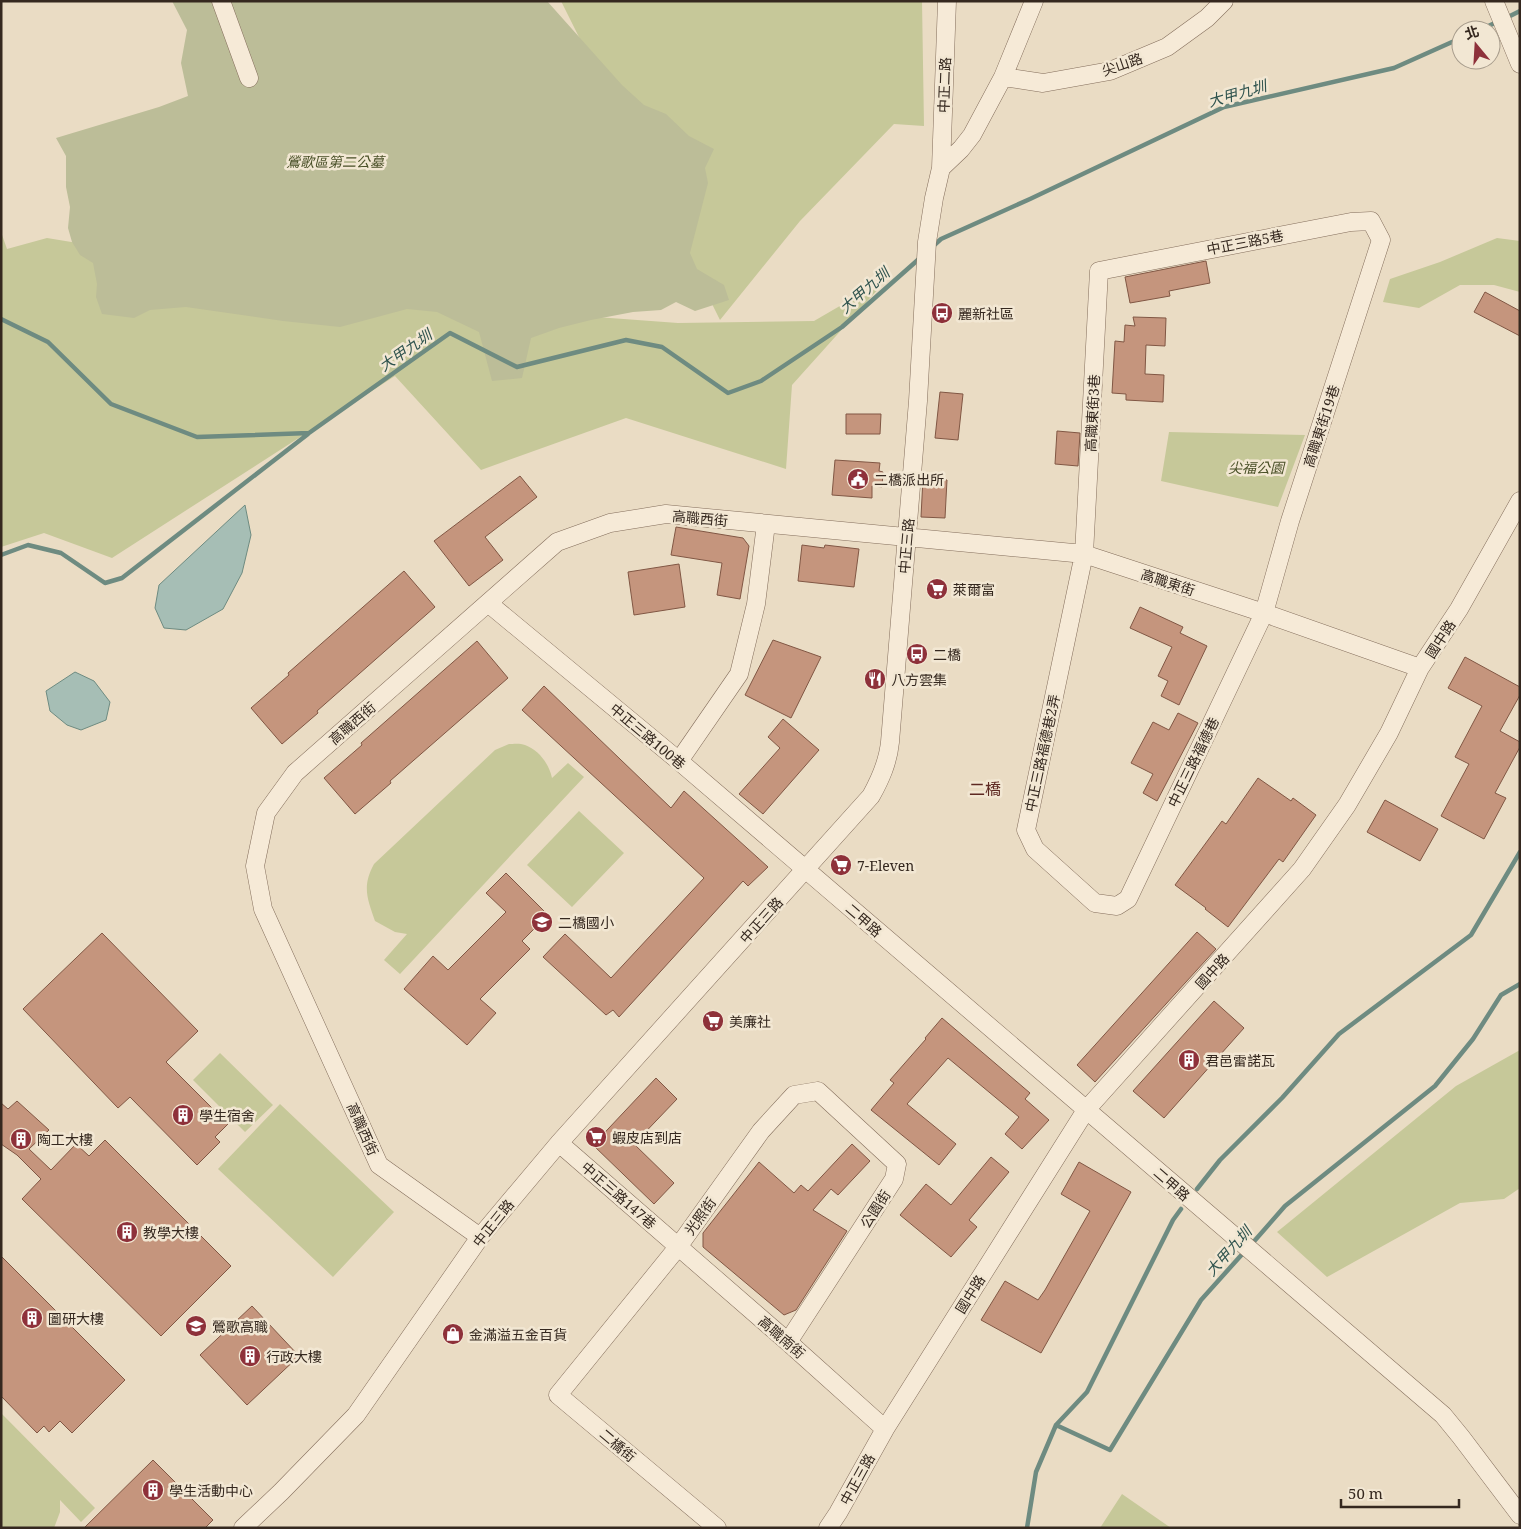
<svg xmlns="http://www.w3.org/2000/svg" width="1521" height="1529" font-family="'Noto Serif','Noto Sans TC',serif">
<style>
.green{fill:#c6c899}
.cemetery{fill:#bcbd98}
.water{fill:#a6beb5;stroke:#6e8b81}
.lines{fill:none;stroke-linecap:round;stroke-linejoin:round}
.stream{stroke:#6e8b81;stroke-width:4.5}
.building{fill:#c5957d;stroke:#815744}
.minor-casing{stroke:#846e5c;stroke-width:19}
.minor{stroke:#f6ead7;stroke-width:18}
.labels{text-anchor:middle;dominant-baseline:central;stroke-width:5;stroke-linejoin:round;paint-order:stroke}
.street-label{font-size:14px;fill:#35281f;stroke:#f2e7d3}
.park-label{font-size:14px;font-style:italic;fill:#495027;stroke:#f2e7d3}
.poi-label{font-size:14px;fill:#35281f;stroke:#f2e7d3;text-anchor:start}
.water-label{font-size:15px;font-style:italic;fill:#2f534e;stroke:#f2e7d3}
.quarter-label{font-size:16px;fill:#5e2922;stroke:#f2e7d3}
</style>
<rect width="100%" height="100%" fill="#eadcc4"/>
<path class="green" d="M 561,1 L 922,1 L 924,126 L 894,124 L 800,221 L 720,320 Z
M 1,232 L 7,249 L 47,238 L 474,308 L 678,323 L 814,321 L 888,278 L 792,385 L 786,469 L 626,418 L 481,470 L 395,376 L 112,558 L 44,533 L 1,547 Z
M 1497,238 L 1520,241 L 1520,292 L 1494,285 L 1460,285 L 1419,308 L 1383,302 L 1390,279 L 1440,262 Z
M 1169,432 L 1305,435 L 1278,507 L 1161,481 Z
M 509,744 C 513,744 520,743 525,745 C 539,750 549,764 552,778 L 568,763 L 584,777 L 400,974 L 384,960 L 407,934 L 395,932 L 375,921 C 367,898 362,886 374,864 L 495,750 Z
M 579,811 L 624,853 L 572,907 L 527,865 Z
M 1520,1050 L 1520,1188 L 1504,1199 L 1460,1203 L 1327,1277 L 1277,1232 L 1456,1086 Z
M 220,1053 L 273,1105 L 245,1132 L 193,1080 Z
M 280,1104 L 394,1212 L 333,1277 L 218,1169 Z
M 1,1413 L 95,1508 L 81,1522 L 60,1500 L 60,1512 L 54,1528 L 1,1528 Z
M 1122,1494 L 1171,1528 L 1100,1528 Z"/>
<path class="cemetery" d="M 172,1 L 547,1 L 622,85 L 644,105 L 666,114 L 689,136 L 714,149 L 705,168 L 708,183 L 690,253 L 697,269 L 724,285 L 729,300 L 695,311 L 676,302 L 661,310 L 633,312 L 591,320 L 559,328 L 531,338 L 522,378 L 492,381 L 479,332 L 437,312 L 407,309 L 340,327 L 283,321 L 186,307 L 150,310 L 134,318 L 102,314 L 96,297 L 97,284 L 93,263 L 80,255 L 72,242 L 68,228 L 70,207 L 66,187 L 66,156 L 56,138 L 159,107 L 188,96 L 181,63 L 187,30 Z"/>
<path class="water" d="M 245,505 L 251,535 L 242,573 L 223,609 L 186,630 L 164,628 L 155,608 L 159,585 Z
M 75,672 L 94,681 L 110,702 L 106,720 L 81,730 L 67,725 L 50,711 L 46,691 Z"/>
<g class="lines">
<path class="stream" d="M 1506,18 L 1520,11
M 1480,30 L 1499,21
M 931,248 L 941,239 L 1030,199 L 1224,107 L 1394,68 L 1461,38
M 1,319 L 48,342 L 111,404 L 197,437 L 309,433 L 450,333 L 517,367 L 626,340 L 662,347 L 728,393 L 761,381 L 842,327 L 920,258
M 1,555 L 28,545 L 61,553 L 105,583 L 122,578 L 308,434
M 1197,1189 L 1220,1160 L 1282,1098 L 1339,1034 L 1471,935 L 1520,852
M 1250,1246 L 1285,1206 L 1435,1086 L 1473,1039 L 1501,995 L 1520,984
M 1056,1425 L 1087,1392 L 1173,1220 L 1181,1209
M 1027,1528 L 1036,1472 L 1056,1425 L 1110,1450 L 1201,1300 L 1245,1251"/>
</g>
<path class="building" d="M 1206,261 L 1210,283 L 1169,291 L 1170,296 L 1130,303 L 1125,277 Z
M 1485,292 L 1520,311 L 1520,336 L 1474,312 Z
M 1133,317 L 1166,318 L 1165,346 L 1146,345 L 1145,374 L 1164,375 L 1163,402 L 1126,400 L 1126,394 L 1112,393 L 1115,341 L 1124,342 L 1125,325 L 1135,326 Z
M 940,392 L 963,394 L 958,440 L 935,438 Z
M 846,414 L 881,414 L 880,434 L 846,434 Z
M 1057,431 L 1080,433 L 1078,466 L 1055,464 Z
M 835,460 L 880,463 L 879,471 L 883,472 L 882,487 L 872,486 L 872,498 L 832,495 Z
M 520,476 L 537,497 L 485,537 L 503,560 L 469,586 L 434,541 Z
M 923,478 L 947,480 L 945,518 L 921,517 Z
M 676,527 L 743,538 L 749,546 L 740,599 L 717,595 L 722,563 L 671,555 Z
M 802,545 L 824,548 L 825,545 L 859,549 L 854,587 L 798,581 Z
M 679,564 L 685,607 L 634,615 L 628,572 Z
M 404,571 L 435,607 L 317,711 L 318,713 L 282,744 L 251,708 L 289,675 L 288,673 Z
M 1140,607 L 1183,627 L 1180,633 L 1207,646 L 1179,705 L 1161,696 L 1168,681 L 1158,676 L 1172,647 L 1130,628 Z
M 773,640 L 821,657 L 791,718 L 745,695 Z
M 477,641 L 508,678 L 390,781 L 391,783 L 355,814 L 324,778 L 362,745 L 361,743 Z
M 1465,657 L 1520,687 L 1520,695 L 1500,731 L 1520,742 L 1520,747 L 1495,793 L 1506,798 L 1484,839 L 1441,816 L 1469,764 L 1455,757 L 1482,706 L 1448,688 Z
M 544,686 L 671,808 L 684,791 L 768,867 L 748,886 L 743,881 L 619,1017 L 613,1010 L 606,1015 L 543,957 L 565,934 L 611,978 L 704,878 L 522,710 Z
M 1178,713 L 1198,723 L 1157,801 L 1143,793 L 1153,774 L 1131,763 L 1153,722 L 1169,730 Z
M 783,719 L 819,750 L 763,814 L 739,794 L 780,748 L 768,737 Z
M 1258,778 L 1291,801 L 1293,798 L 1316,815 L 1283,862 L 1279,859 L 1228,927 L 1205,909 L 1206,908 L 1175,885 L 1222,821 L 1226,824 Z
M 1385,800 L 1438,829 L 1420,861 L 1367,832 Z
M 506,873 L 548,915 L 522,941 L 530,949 L 480,999 L 496,1013 L 467,1045 L 404,989 L 433,956 L 448,970 L 506,912 L 486,893 Z
M 1197,932 L 1216,949 L 1095,1082 L 1077,1065 Z
M 102,933 L 198,1031 L 166,1062 L 228,1124 L 215,1137 L 220,1142 L 197,1165 L 130,1097 L 118,1108 L 23,1009 Z
M 1214,1001 L 1244,1028 L 1164,1118 L 1133,1091 Z
M 942,1018 L 1030,1093 L 1025,1099 L 1049,1120 L 1022,1149 L 1005,1134 L 1019,1117 L 948,1058 L 907,1104 L 956,1144 L 939,1165 L 871,1110 L 894,1083 L 890,1080 L 926,1039 L 925,1038 Z
M 656,1078 L 677,1099 L 634,1144 L 674,1183 L 654,1204 L 593,1145 Z
M 17,1101 L 49,1130 L 29,1149 L 51,1170 L 76,1144 L 89,1156 L 105,1140 L 231,1266 L 161,1336 L 22,1199 L 41,1179 L 17,1155 L 1,1144 L 1,1103 L 8,1109 Z
M 852,1144 L 870,1161 L 838,1195 L 831,1189 L 813,1210 L 847,1231 L 796,1310 L 784,1315 L 703,1247 L 703,1233 L 759,1162 L 794,1193 L 801,1185 L 808,1191 Z
M 991,1157 L 1009,1172 L 969,1220 L 977,1227 L 951,1257 L 900,1215 L 926,1184 L 951,1205 Z
M 1079,1162 L 1131,1192 L 1041,1353 L 981,1320 L 1005,1281 L 1038,1300 L 1045,1290 L 1090,1211 L 1061,1194 Z
M 1,1256 L 125,1380 L 72,1433 L 60,1421 L 49,1432 L 44,1426 L 37,1433 L 1,1396 Z
M 252,1306 L 299,1356 L 247,1405 L 200,1355 Z
M 153,1460 L 213,1520 L 205,1528 L 84,1528 Z"/>
<g class="lines">
<g class="minor-casing">
<path id="minor" d="M 221,1 L 249,78
M 1494,1 L 1520,64
M 1003,77 L 1043,83 L 1110,71 L 1167,47 L 1207,18 L 1224,1
M 941,168 L 961,149 L 972,135 L 1003,77 L 1034,1
M 1371,221 L 1381,240 L 1290,521 L 1264,613 L 1128,899 L 1117,906 L 1095,903 L 1035,849 L 1026,830 L 1084,554 L 1099,271 L 1351,222 Z
M 488,603 L 679,761 L 1443,1415 L 1461,1437 L 1520,1515
M 679,761 L 739,674 L 756,604 L 766,524
M 559,1143 L 788,1342 L 885,1429
M 480,1237 L 379,1165 L 263,909 L 255,866 L 266,813 L 295,773 L 557,542 L 610,523 L 666,514 L 1084,554 L 1264,613 L 1420,668
M 243,1528 L 281,1492 L 356,1415 L 480,1237 L 559,1143 L 871,796 C 881,778 888,762 890,742 L 918,401 L 927,242 L 934,198 L 941,168 L 947,1
M 717,1528 L 558,1395 L 678,1247 L 761,1131 L 794,1095 L 818,1091 L 897,1164 L 894,1179 L 788,1342
M 828,1528 L 838,1513 L 885,1429 L 1086,1110 L 1302,869 L 1347,805 L 1389,733 L 1420,668 L 1459,609 L 1520,501"/>
</g>
<use href="#minor" class="minor"/>
</g>
<defs>
<g id="bus-disc" transform="scale(1.125)"><circle r="9.5" fill="#8e313a" stroke="#f2e7d3"/><path d="M-5-6H5V4H4V6H2V4H-2V6H-4V4H-5ZM-3.5-4V0h7V-4ZM-3.5 1.2v1.5H-2V1.2ZM2 1.2v1.5H3.5V1.2Z" fill="#fff"/></g>
<g id="civic-disc" transform="scale(1.125)"><circle r="9.5" fill="#8e313a" stroke="#f2e7d3"/><path d="M-.6-6.5H3V-4.5H.6V-3L4-1V1h2V6H-6V1h2V-1L-.6-3ZM-1.2 2.5V6h2.4V2.5Z" fill="#fff"/></g>
<g id="supermarket-disc" transform="scale(1.125)"><circle r="9.5" fill="#8e313a" stroke="#f2e7d3"/><path d="M-6-5.5h2.5l.6 2H6L4.5 2H-2.5L-4.4-4H-6ZM-1.5 3.2a1.3 1.3 0 1 0 .1 0ZM3 3.2a1.3 1.3 0 1 0 .1 0Z" fill="#fff"/></g>
<g id="restaurant-disc" transform="scale(1.125)"><circle r="9.5" fill="#8e313a" stroke="#f2e7d3"/><path d="M-5-6h1v4h1v-4h1v4h1v-4h1v5L-1.5 .5V6h-2V.5L-5-1ZM5-6V6H3V1.5H1.5Q1.5-4 5-6Z" fill="#fff"/></g>
<g id="school-disc" transform="scale(1.125)"><circle r="9.5" fill="#8e313a" stroke="#f2e7d3"/><path d="M0-5L7-2L0 1L-7-2ZM-4 1L0 2.5L4 1V4Q0 6-4 4Z" fill="#fff"/></g>
<g id="building-disc" transform="scale(1.125)"><circle r="9.5" fill="#8e313a" stroke="#f2e7d3"/><path d="M-4-6H4V6H1V3H-1V6H-4ZM-2.5-4.3h1.7v1.8h-1.7ZM.8-4.3h1.7v1.8H.8ZM-2.5-1h1.7V.8h-1.7ZM.8-1h1.7V.8H.8Z" fill="#fff"/></g>
<g id="shop-disc" transform="scale(1.125)"><circle r="9.5" fill="#8e313a" stroke="#f2e7d3"/><path d="M-5-2.5h2.3a2.7 3.5 0 0 1 5.4 0H5L5.5 6h-11ZM-1.5-2.5h3a1.5 2.3 0 0 0-3 0Z" fill="#fff"/></g>
</defs>
<g fill-rule="evenodd">
<use href="#bus-disc" x="942" y="313"/>
<use href="#civic-disc" x="858" y="479"/>
<use href="#supermarket-disc" x="937" y="589"/>
<use href="#bus-disc" x="917" y="654"/>
<use href="#restaurant-disc" x="875" y="679"/>
<use href="#supermarket-disc" x="841" y="865"/>
<use href="#school-disc" x="542" y="922"/>
<use href="#supermarket-disc" x="713" y="1021"/>
<use href="#building-disc" x="1189" y="1060"/>
<use href="#building-disc" x="183" y="1115"/>
<use href="#supermarket-disc" x="596" y="1137"/>
<use href="#building-disc" x="21" y="1139"/>
<use href="#building-disc" x="127" y="1232"/>
<use href="#building-disc" x="32" y="1318"/>
<use href="#school-disc" x="196" y="1326"/>
<use href="#shop-disc" x="453" y="1334"/>
<use href="#building-disc" x="250" y="1356"/>
<use href="#building-disc" x="153" y="1490"/>
</g>
<g class="labels">
<g class="street-label">
<text transform="translate(1122 64) rotate(-19)">尖山路</text>
<text transform="translate(944 85) rotate(-88)">中正二路</text>
<text transform="translate(1245 242) rotate(-11)">中正三路5巷</text>
<text transform="translate(1092 413) rotate(-87)">高職東街3巷</text>
<text transform="translate(1321 426) rotate(-72)">高職東街19巷</text>
<text transform="translate(700 518) rotate(5)">高職西街</text>
<text transform="translate(906 546) rotate(-85)">中正三路</text>
<text transform="translate(1168 582) rotate(18)">高職東街</text>
<text transform="translate(1440 639) rotate(-57)">國中路</text>
<text transform="translate(352 723) rotate(-41)">高職西街</text>
<text transform="translate(648 736) rotate(40)">中正三路100巷</text>
<text transform="translate(1042 753) rotate(-78)">中正三路福德巷2弄</text>
<text transform="translate(1193 762) rotate(-64)">中正三路福德巷</text>
<text transform="translate(761 920) rotate(-48)">中正三路</text>
<text transform="translate(864 920) rotate(41)">二甲路</text>
<text transform="translate(1212 971) rotate(-48)">國中路</text>
<text transform="translate(363 1129) rotate(66)">高職西街</text>
<text transform="translate(1172 1184) rotate(41)">二甲路</text>
<text transform="translate(619 1195) rotate(41)">中正三路147巷</text>
<text transform="translate(875 1209) rotate(-57)">公園街</text>
<text transform="translate(700 1216) rotate(-54)">光照街</text>
<text transform="translate(493 1223) rotate(-51)">中正三路</text>
<text transform="translate(970 1294) rotate(-58)">國中路</text>
<text transform="translate(782 1337) rotate(41)">高職南街</text>
<text transform="translate(618 1445) rotate(40)">二橋街</text>
<text transform="translate(857 1479) rotate(-61)">中正三路</text>
</g>
<g class="park-label">
<text x="335" y="161">鶯歌區第二公墓</text>
<text x="1256" y="467">尖福公園</text>
</g>
<g class="poi-label">
<text x="958" y="313">麗新社區</text>
<text x="874" y="479">二橋派出所</text>
<text x="953" y="589">萊爾富</text>
<text x="933" y="654">二橋</text>
<text x="891" y="679">八方雲集</text>
<text x="857" y="865">7-Eleven</text>
<text x="558" y="922">二橋國小</text>
<text x="729" y="1021">美廉社</text>
<text x="1205" y="1060">君邑雷諾瓦</text>
<text x="199" y="1115">學生宿舍</text>
<text x="612" y="1137">蝦皮店到店</text>
<text x="37" y="1139">陶工大樓</text>
<text x="143" y="1232">教學大樓</text>
<text x="48" y="1318">圖研大樓</text>
<text x="212" y="1326">鶯歌高職</text>
<text x="469" y="1334">金滿溢五金百貨</text>
<text x="266" y="1356">行政大樓</text>
<text x="169" y="1490">學生活動中心</text>
</g>
<g class="water-label">
<text transform="translate(1237 93) rotate(-16)">大甲九圳</text>
<text transform="translate(864 290) rotate(-41)">大甲九圳</text>
<text transform="translate(405 350) rotate(-35)">大甲九圳</text>
<text transform="translate(1228 1251) rotate(-48)">大甲九圳</text>
</g>
<g class="quarter-label">
<text x="985" y="789">二橋</text>
</g>
</g>
<rect width="1521" height="1529" fill="none" stroke="#35281f" stroke-width="5"/>
<g transform="translate(1476 45) rotate(342)"><circle r="24" fill="#f2e7d3" stroke="#a69b8b"/>
<path d="M0-4L9 19L0 12L-9 19Z" fill="#8e313a"/>
<text y="-8" font-size="14" font-weight="bold" text-anchor="middle" fill="#35281f">北</text>
</g>
<path d="M1341 1499v8h118v-8" fill="none" stroke="#35281f" stroke-width="2.5"/>
<text x="1348" y="1499" font-size="15" fill="#35281f" stroke="#f2e7d3" stroke-width="4" paint-order="stroke">50 m</text>
</svg>
